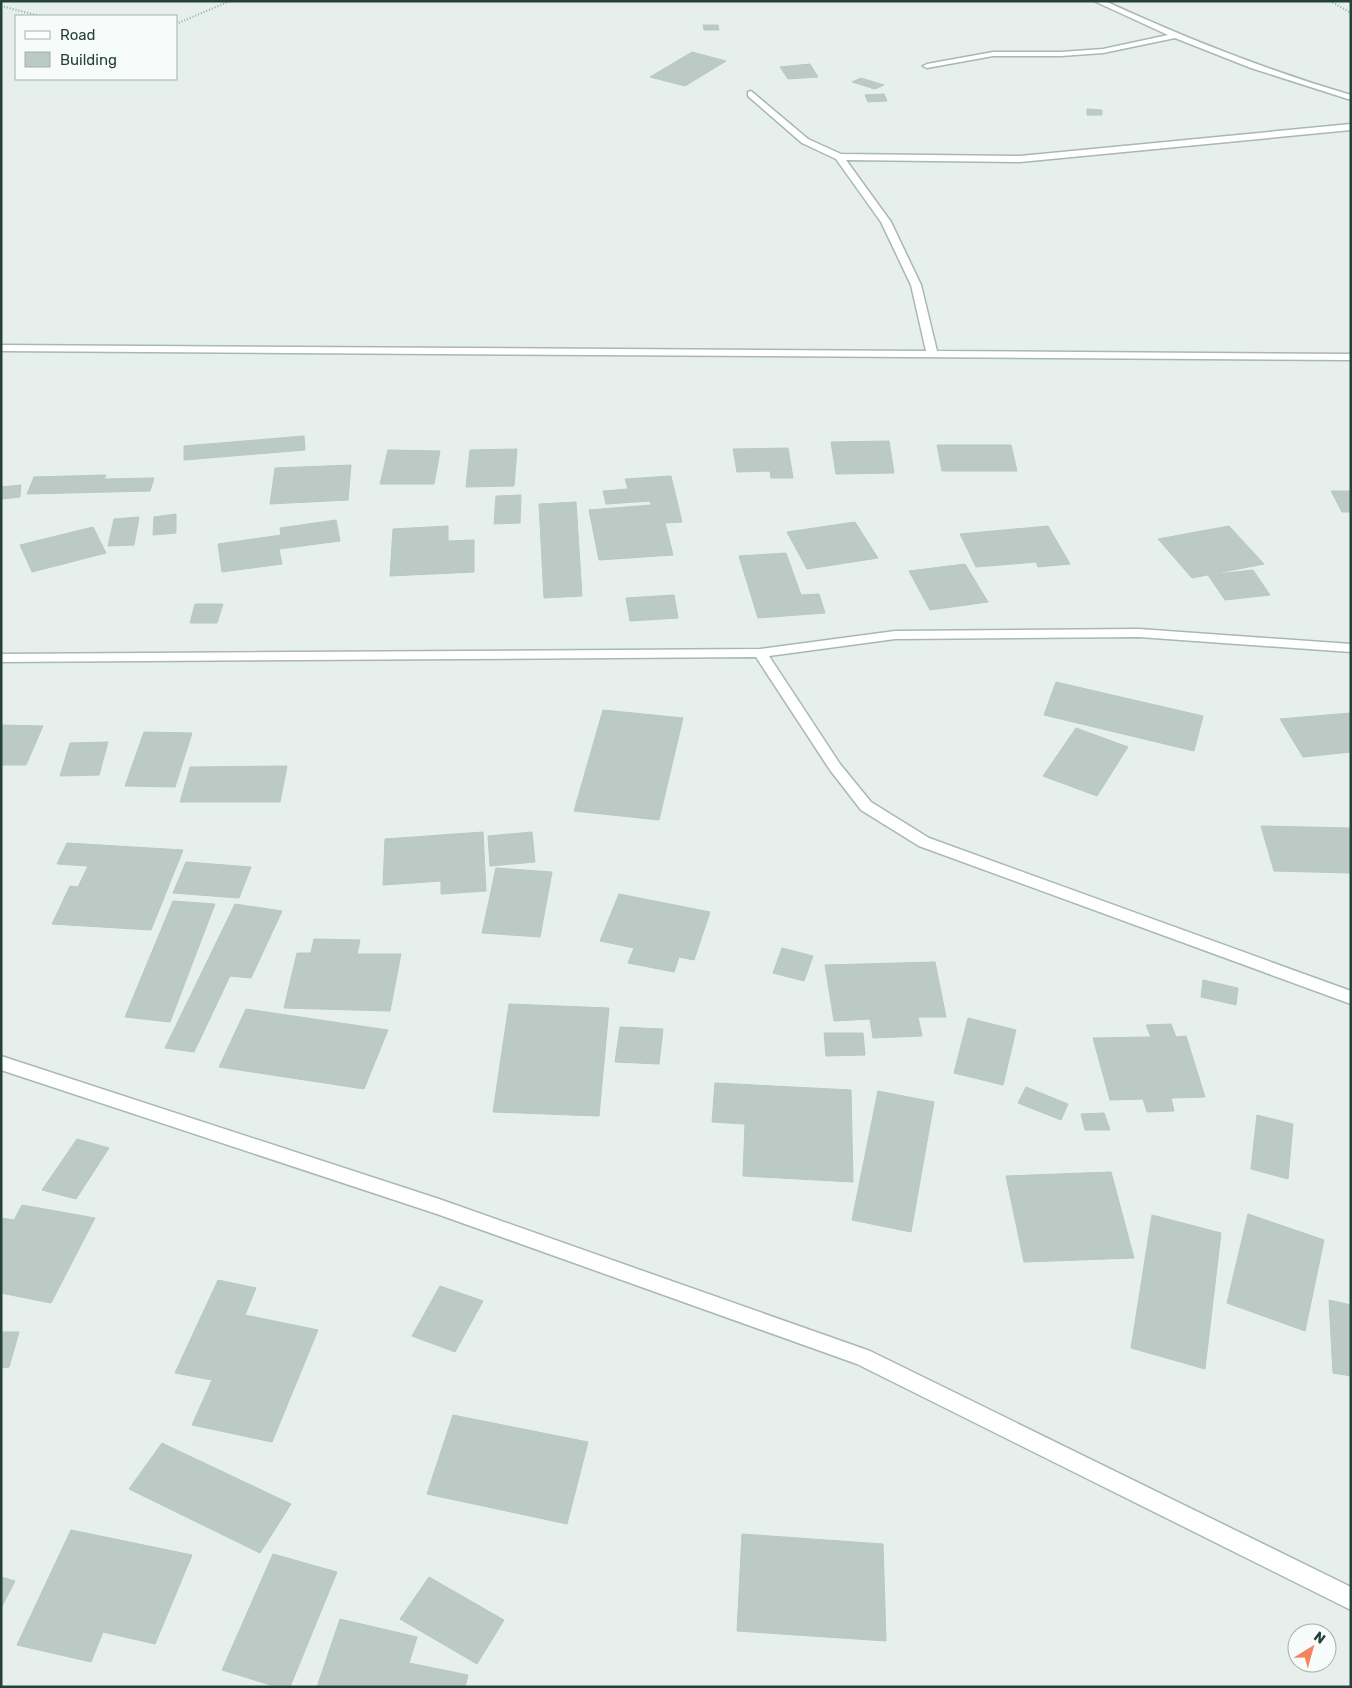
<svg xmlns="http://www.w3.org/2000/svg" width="1352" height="1688" font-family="Rubik,sans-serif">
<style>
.building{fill:#bbcac4;stroke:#b8c9c2}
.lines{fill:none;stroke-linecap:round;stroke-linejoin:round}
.minor-casing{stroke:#a8b8b2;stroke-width:3}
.path{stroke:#86b3a5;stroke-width:2;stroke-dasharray:1 2;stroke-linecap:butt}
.minor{fill:#fff;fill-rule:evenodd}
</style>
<rect width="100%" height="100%" fill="#e6efeb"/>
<path class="building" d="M 703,25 L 718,25 L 719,30 L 704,30 Z
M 692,52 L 726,61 L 685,86 L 650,77 Z
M 810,64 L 818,77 L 788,79 L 780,67 Z
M 861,78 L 884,85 L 875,89 L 852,82 Z
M 884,94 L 887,101 L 868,102 L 865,95 Z
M 1087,109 L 1102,110 L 1102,115 L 1087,115 Z
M 304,436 L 305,450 L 184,460 L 184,446 Z
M 889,441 L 894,473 L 836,474 L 831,442 Z
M 937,445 L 1011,445 L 1017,471 L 942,471 Z
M 788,448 L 793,478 L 771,478 L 770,471 L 737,472 L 733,449 Z
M 517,449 L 514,486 L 466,487 L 470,450 Z
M 388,450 L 440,451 L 434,484 L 380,484 Z
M 351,465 L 348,500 L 270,504 L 275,468 Z
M 106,475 L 104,479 L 154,478 L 150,491 L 27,494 L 34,477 Z
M 671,476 L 682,522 L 665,523 L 673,555 L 599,560 L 589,510 L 651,505 L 650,501 L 606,504 L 603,491 L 628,489 L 625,479 Z
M 21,485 L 20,497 L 1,499 L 1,487 Z
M 1331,491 L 1351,491 L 1351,512 L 1342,512 Z
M 521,495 L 520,523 L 494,524 L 496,496 Z
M 576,502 L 582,596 L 544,598 L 539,504 Z
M 176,514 L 176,533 L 153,535 L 154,517 Z
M 139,517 L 134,545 L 108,546 L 114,519 Z
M 336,520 L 340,541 L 279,549 L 282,564 L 222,572 L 218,544 L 281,535 L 280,528 Z
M 855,522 L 878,558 L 807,569 L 787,532 Z
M 448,526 L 448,541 L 474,540 L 474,572 L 390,576 L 393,529 Z
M 1048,526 L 1070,564 L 1038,567 L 1036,562 L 976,567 L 960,534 Z
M 1229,526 L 1264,564 L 1192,578 L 1158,539 Z
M 93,527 L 106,553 L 32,572 L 20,545 Z
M 786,553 L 801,595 L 819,594 L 825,613 L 758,618 L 739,556 Z
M 965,564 L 988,602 L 930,610 L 909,571 Z
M 1253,570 L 1270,595 L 1225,600 L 1208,575 Z
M 674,595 L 678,618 L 630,621 L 626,598 Z
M 195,604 L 223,604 L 217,623 L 190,623 Z
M 1056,682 L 1203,716 L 1194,751 L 1044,715 Z
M 603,710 L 683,718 L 659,820 L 574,811 Z
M 1351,713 L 1351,752 L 1303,757 L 1280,719 Z
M 1,725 L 43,726 L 26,765 L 1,765 Z
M 1076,728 L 1128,747 L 1097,796 L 1043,776 Z
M 144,732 L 192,733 L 175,787 L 125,786 Z
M 108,742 L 99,775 L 60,776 L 70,743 Z
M 287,766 L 280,802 L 180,802 L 190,767 Z
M 1261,826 L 1351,828 L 1351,873 L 1274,871 Z
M 483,832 L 486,891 L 441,894 L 441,881 L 383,885 L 385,839 Z
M 532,832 L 535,862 L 490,866 L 488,836 Z
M 67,843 L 183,850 L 151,930 L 52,924 L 70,886 L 78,887 L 88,866 L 57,864 Z
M 186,862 L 251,867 L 239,898 L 173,893 Z
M 496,868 L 552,872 L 540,937 L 482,933 Z
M 619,894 L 710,912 L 694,960 L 679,957 L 674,972 L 628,963 L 634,948 L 600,941 Z
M 173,901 L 215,904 L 170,1022 L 125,1017 Z
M 235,904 L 282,911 L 251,978 L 230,976 L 194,1052 L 165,1048 Z
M 314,939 L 360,940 L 357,954 L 401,954 L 390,1011 L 284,1008 L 297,953 L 311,953 Z
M 782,948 L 813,956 L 804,981 L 773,973 Z
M 935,962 L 946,1017 L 918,1017 L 922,1036 L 873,1038 L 870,1019 L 834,1021 L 825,965 Z
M 1203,980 L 1238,988 L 1236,1005 L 1201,997 Z
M 509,1004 L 609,1008 L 599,1116 L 493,1112 Z
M 246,1009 L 388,1030 L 364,1089 L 219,1067 Z
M 968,1018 L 1016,1030 L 1003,1085 L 954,1073 Z
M 1171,1024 L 1176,1037 L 1186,1036 L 1205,1097 L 1171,1098 L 1174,1111 L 1147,1112 L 1143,1099 L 1110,1100 L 1093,1038 L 1151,1037 L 1146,1025 Z
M 620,1027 L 663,1029 L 659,1064 L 615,1062 Z
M 824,1033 L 863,1033 L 865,1055 L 826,1056 Z
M 715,1083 L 851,1090 L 853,1182 L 743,1176 L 745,1124 L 712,1122 Z
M 1026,1087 L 1068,1104 L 1061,1120 L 1018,1103 Z
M 878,1091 L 934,1102 L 911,1232 L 852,1220 Z
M 1104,1113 L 1110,1130 L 1085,1130 L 1081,1114 Z
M 1257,1115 L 1293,1124 L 1288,1179 L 1251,1169 Z
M 77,1139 L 109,1148 L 76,1199 L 42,1190 Z
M 1111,1172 L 1134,1258 L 1024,1262 L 1006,1176 Z
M 22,1205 L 95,1218 L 51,1303 L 1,1293 L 1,1218 L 14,1220 Z
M 1248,1214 L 1324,1240 L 1305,1331 L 1227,1303 Z
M 1152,1215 L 1221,1233 L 1205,1369 L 1131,1348 Z
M 218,1280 L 256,1288 L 245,1315 L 318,1330 L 272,1442 L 192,1425 L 212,1380 L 175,1373 Z
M 440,1286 L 483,1301 L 455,1352 L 412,1336 Z
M 1329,1300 L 1351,1305 L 1351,1376 L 1333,1373 Z
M 1,1332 L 19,1332 L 9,1367 L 1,1368 Z
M 453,1415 L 588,1442 L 567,1524 L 427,1494 Z
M 162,1443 L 291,1504 L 260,1553 L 129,1489 Z
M 71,1530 L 192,1555 L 155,1644 L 103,1632 L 91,1662 L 17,1645 Z
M 742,1534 L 883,1544 L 886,1641 L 737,1631 Z
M 273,1554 L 337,1572 L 290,1687 L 277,1687 L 222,1670 Z
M 1,1577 L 15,1581 L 1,1608 Z
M 429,1577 L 504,1620 L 477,1664 L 400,1619 Z
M 340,1619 L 417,1637 L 409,1663 L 468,1675 L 465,1687 L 317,1687 Z"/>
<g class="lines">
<g class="minor-casing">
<path id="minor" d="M 1094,1 L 1105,1 C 1185,38 1266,70 1351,95 L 1351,100 L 1251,68 L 1175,38 L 1103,53 L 1061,56 L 993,56 L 927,68 L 923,66 L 927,64 L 993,52 L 1061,52 L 1103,49 L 1168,35 Z
M 751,91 L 808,139 L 841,154 L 1020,156 L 1351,124 L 1351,130 L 1020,162 L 846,160 L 891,222 L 921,285 L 937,351 L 1351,354 L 1351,360 L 1,351 L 1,345 L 926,351 L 911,285 L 881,222 L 836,159 L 802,143 L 748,96 L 748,92 Z
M 1139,629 L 1351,644 L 1351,652 L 1139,637 L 895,639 L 769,656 L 840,764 L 871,802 L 929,838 L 1351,991 L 1351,1004 L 919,846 L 861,810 L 830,770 L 756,657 L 1,662 L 1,654 L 760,649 L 895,631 Z
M 1,1056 L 439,1199 L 870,1351 L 1351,1587 L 1351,1610 L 857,1364 L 437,1214 L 1,1070 Z"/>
</g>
<path class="path" d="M 1330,1 L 1351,13
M 1,6 L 40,16
M 176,24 L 230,1"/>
<use href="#minor" class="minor"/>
</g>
<rect width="1352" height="1688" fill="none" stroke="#24423a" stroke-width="5"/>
<rect x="15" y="15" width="162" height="65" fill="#f7fbf9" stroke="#a3b1ad"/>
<rect x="25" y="31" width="25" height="8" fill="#ffffff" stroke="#a3b1ad"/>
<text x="60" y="40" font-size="15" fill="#24423a">Road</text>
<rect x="25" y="52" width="25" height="15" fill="#bbcac4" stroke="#a3b1ad"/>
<text x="60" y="65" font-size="15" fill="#24423a">Building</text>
<g transform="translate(1312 1648) rotate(37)"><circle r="24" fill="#f7fbf9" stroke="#a3b1ad"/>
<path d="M0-4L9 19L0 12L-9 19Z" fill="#f4845f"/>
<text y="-8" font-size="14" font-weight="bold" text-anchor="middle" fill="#24423a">N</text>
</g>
</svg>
